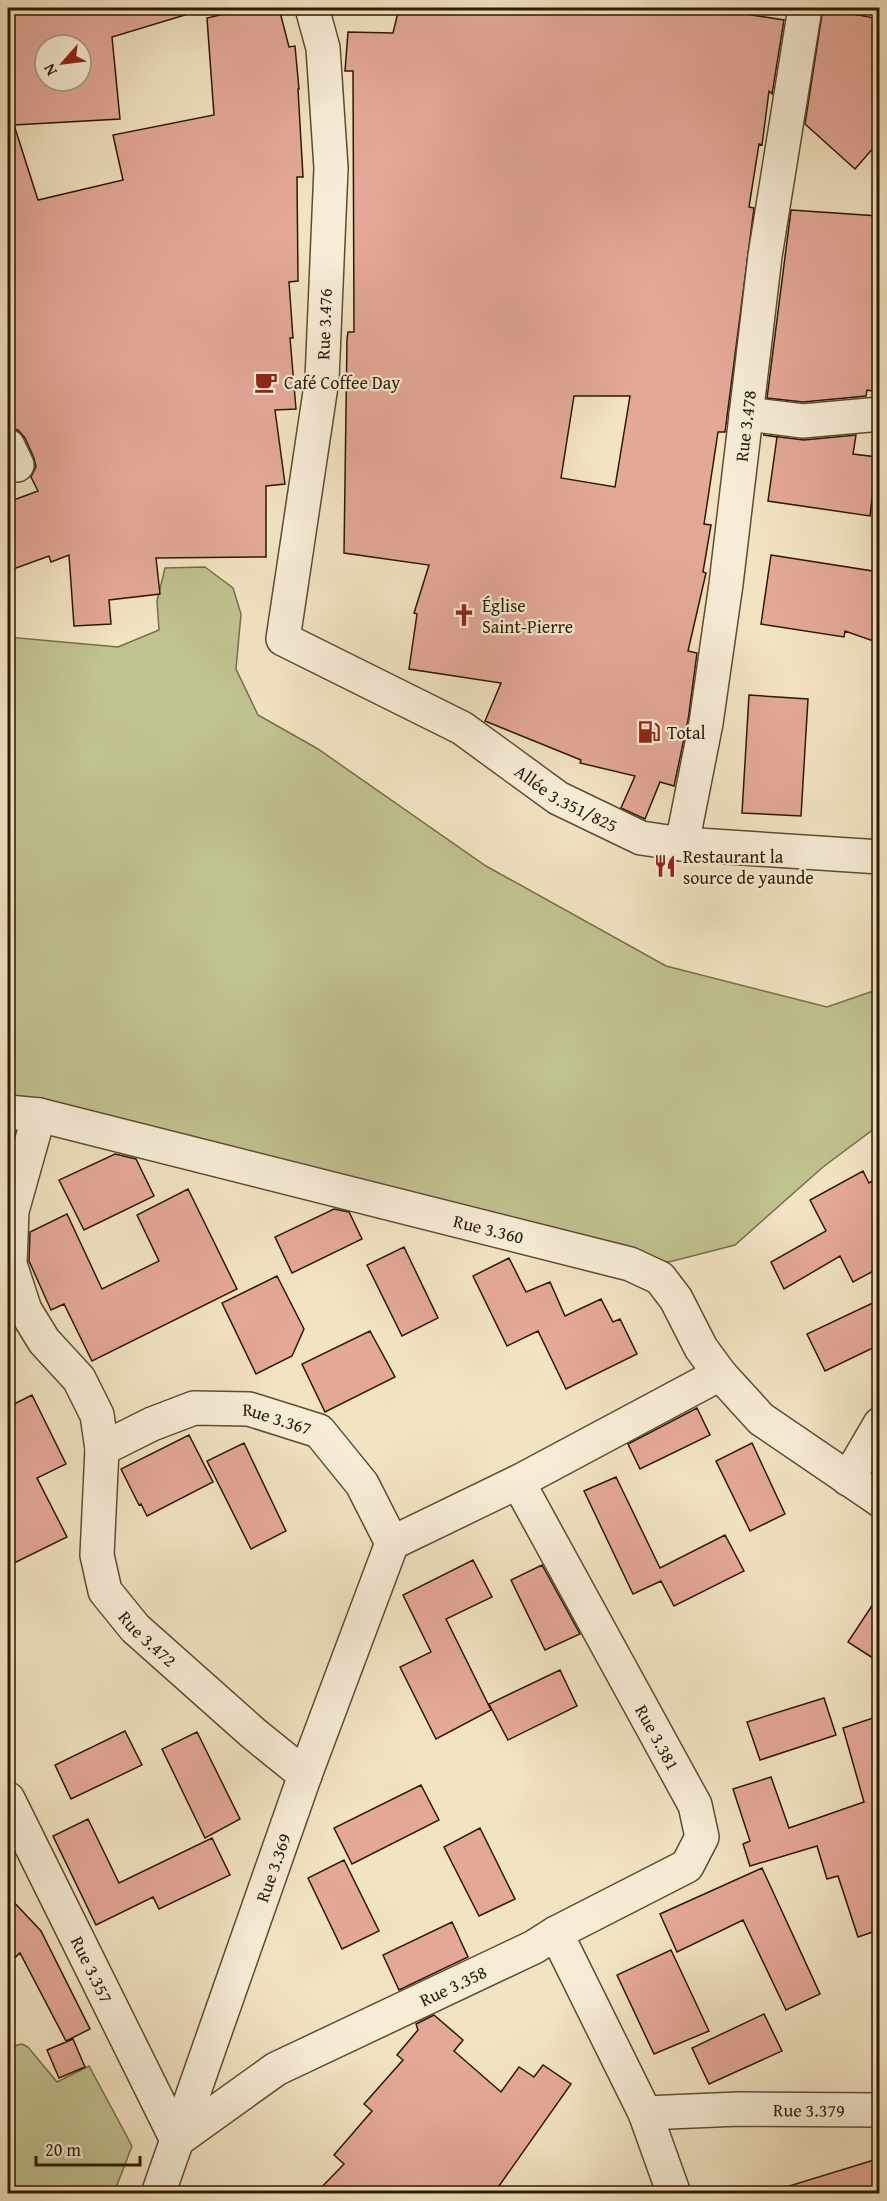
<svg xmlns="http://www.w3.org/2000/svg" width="887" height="2201" font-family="'Gentium Book Plus',serif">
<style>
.green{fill:#c0c28f;stroke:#766e48;stroke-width:1.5}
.building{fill:#e4a899;stroke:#2d1900;stroke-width:1.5;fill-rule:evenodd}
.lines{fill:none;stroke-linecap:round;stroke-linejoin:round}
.street-casing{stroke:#5e4c30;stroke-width:36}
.street{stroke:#f7edd7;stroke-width:33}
.labels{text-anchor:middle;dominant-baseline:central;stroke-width:4.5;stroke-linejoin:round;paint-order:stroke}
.street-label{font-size:18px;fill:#2d1900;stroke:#f7edd7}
.poi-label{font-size:18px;fill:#2d1900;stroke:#f7edd7;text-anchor:start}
</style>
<rect width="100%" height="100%" fill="#f2e3c2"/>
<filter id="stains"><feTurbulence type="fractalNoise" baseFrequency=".00333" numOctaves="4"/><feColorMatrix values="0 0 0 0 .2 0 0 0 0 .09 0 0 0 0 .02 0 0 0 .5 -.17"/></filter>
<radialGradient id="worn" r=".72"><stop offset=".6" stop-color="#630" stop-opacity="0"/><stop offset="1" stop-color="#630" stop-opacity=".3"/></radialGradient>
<path class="green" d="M 205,567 L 233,588 L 241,614 L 236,669 L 258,715 L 318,749 L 486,866 L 666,966 L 827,1007 L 879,989 L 879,1125 L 823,1167 L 735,1245 L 669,1262 L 563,1246 L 8,1098 L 8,637 L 118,647 L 159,630 L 157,601 L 165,568 Z
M 22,2044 L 28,2047 L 57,2082 L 89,2066 L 132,2146 L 114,2193 L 8,2193 L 8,2047 Z"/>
<path class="building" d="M 8,8 L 184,8 L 185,15 L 112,37 L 120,119 L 14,125 L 38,200 L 123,180 L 113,135 L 214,115 L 207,18 L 250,8 L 279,8 L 289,47 L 295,46 L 299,89 L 298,89 L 303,177 L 297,177 L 298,281 L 289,282 L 293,338 L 290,338 L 296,409 L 275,410 L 285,484 L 266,486 L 266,557 L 156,558 L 160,594 L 109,600 L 111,624 L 74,626 L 69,555 L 51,562 L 49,556 L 8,571 L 8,502 L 38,491 L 31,477 L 36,467 L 34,458 L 25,438 L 18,430 L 8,428 ZM 45,45 L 81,45 L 81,81 L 45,81 Z
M 399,8 L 747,8 L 745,14 L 784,20 L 772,94 L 769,91 L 762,145 L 759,144 L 749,207 L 754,208 L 725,432 L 718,432 L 704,524 L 711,525 L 703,572 L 706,573 L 688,651 L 697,653 L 688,720 L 674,786 L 660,782 L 645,819 L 621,808 L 635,776 L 580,763 L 581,760 L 485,721 L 501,683 L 409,669 L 417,614 L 414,613 L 429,565 L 344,553 L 347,339 L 348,332 L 354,332 L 353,71 L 345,71 L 348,32 L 393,33 ZM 574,396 L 630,396 L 615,487 L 561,478 Z
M 823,8 L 879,19 L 879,33 L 874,61 L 879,62 L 879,131 L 875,146 L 855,169 L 805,124 Z
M 791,210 L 879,216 L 879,392 L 867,390 L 866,396 L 803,402 L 767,398 Z
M 763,435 L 804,440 L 856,435 L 853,454 L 877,457 L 870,516 L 768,501 L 777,437 Z
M 771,555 L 879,572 L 879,643 L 845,631 L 844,637 L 761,624 Z
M 749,695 L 808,699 L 801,816 L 742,813 Z
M 115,1154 L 136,1159 L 154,1196 L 84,1230 L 59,1180 Z
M 863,1171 L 869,1183 L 879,1177 L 879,1268 L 853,1282 L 840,1256 L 784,1289 L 771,1262 L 826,1231 L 810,1200 Z
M 188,1189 L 237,1289 L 92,1361 L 64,1304 L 51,1310 L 29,1261 L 30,1232 L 67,1214 L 102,1289 L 159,1261 L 137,1215 Z
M 334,1209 L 349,1212 L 362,1239 L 292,1273 L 275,1237 Z
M 404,1247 L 438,1318 L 402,1336 L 367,1265 Z
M 509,1258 L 526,1292 L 550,1282 L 565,1316 L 601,1299 L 613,1322 L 620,1319 L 637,1354 L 566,1389 L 538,1331 L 507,1346 L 473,1276 Z
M 277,1276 L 304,1329 L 292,1356 L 256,1374 L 222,1303 Z
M 879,1300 L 879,1345 L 825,1371 L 807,1334 Z
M 370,1331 L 395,1377 L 325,1412 L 302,1364 Z
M 32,1395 L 66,1464 L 37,1478 L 67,1537 L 8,1566 L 8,1407 Z
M 697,1408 L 710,1435 L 640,1469 L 628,1444 Z
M 189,1435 L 213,1482 L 147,1516 L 141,1504 L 139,1505 L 121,1469 Z
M 244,1443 L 286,1531 L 251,1549 L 207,1461 Z
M 752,1443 L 785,1514 L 750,1531 L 716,1461 Z
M 616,1477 L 660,1568 L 725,1535 L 744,1571 L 674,1606 L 661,1581 L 633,1594 L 584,1491 Z
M 473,1560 L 492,1597 L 446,1619 L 491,1710 L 436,1739 L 400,1667 L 431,1652 L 403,1595 Z
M 542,1565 L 580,1634 L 545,1650 L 511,1580 Z
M 879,1595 L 879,1662 L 848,1642 Z
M 560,1670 L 577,1706 L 508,1740 L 489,1704 Z
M 824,1698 L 836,1735 L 760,1760 L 747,1722 Z
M 879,1716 L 879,1930 L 858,1937 L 838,1876 L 827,1879 L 817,1846 L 750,1866 L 743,1844 L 750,1841 L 733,1789 L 771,1777 L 789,1828 L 864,1802 L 843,1728 Z
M 125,1731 L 142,1765 L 71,1799 L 55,1765 Z
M 197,1732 L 240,1819 L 205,1838 L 162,1749 Z
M 421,1785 L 439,1820 L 352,1864 L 334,1828 Z
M 88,1819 L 119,1883 L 212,1838 L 230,1875 L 159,1909 L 153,1897 L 96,1925 L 53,1836 Z
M 480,1828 L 515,1899 L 479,1916 L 444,1847 Z
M 344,1860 L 379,1931 L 342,1949 L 308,1878 Z
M 762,1868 L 820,1994 L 786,2010 L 743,1920 L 677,1952 L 660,1914 Z
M 8,1896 L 41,1931 L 90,2029 L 66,2041 L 20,1953 L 8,1964 Z
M 452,1922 L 468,1957 L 399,1990 L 383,1955 Z
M 671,1950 L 709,2031 L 654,2054 L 617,1975 Z
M 764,2014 L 782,2051 L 709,2084 L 692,2048 Z
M 434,2015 L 463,2040 L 454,2051 L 501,2092 L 519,2067 L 534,2077 L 543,2065 L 571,2084 L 494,2193 L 316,2193 L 344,2164 L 334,2155 L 372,2111 L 364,2104 L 403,2060 L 397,2055 L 418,2030 L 416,2024 Z
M 73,2039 L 85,2067 L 59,2078 L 47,2050 Z
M 874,2160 L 879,2179 L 879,2193 L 787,2193 L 786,2187 Z"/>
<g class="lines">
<g class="street-casing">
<g id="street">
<path id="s1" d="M 312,8 L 323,48 L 331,168 L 322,379 L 283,639 L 462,728 L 558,798 L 641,838 L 682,844 L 880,857"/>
<path d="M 746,414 L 803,421 L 880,414"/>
<path d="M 8,446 L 17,465"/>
<path id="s2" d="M 682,844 L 706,723 L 726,584 L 765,256 L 805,8"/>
<path id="s3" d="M 8,1112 L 39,1115 L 630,1264 L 660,1278 L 676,1299 L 701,1348 L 720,1374 L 761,1419 L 880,1500"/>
<path id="s4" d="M 39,1115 L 12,1211 L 10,1264 L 25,1310 L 44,1341 L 79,1379 L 97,1415 L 102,1449 L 152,1424 L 194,1408 L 249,1409 L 319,1431 L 362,1484 L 392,1543 L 518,1482 L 720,1374"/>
<path id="s5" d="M 102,1449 L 97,1555 L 105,1591 L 135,1628 L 253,1733 L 305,1775"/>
<path d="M 848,1479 L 880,1424"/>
<path id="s6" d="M 518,1482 L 695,1805 L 702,1837 L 687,1866 L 556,1933"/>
<path id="s7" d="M 8,1799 L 177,2140 L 276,2069 L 534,1947 L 556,1933 L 645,2113 L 674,2194"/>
<path id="s8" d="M 645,2113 L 739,2109 L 880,2110"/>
<path id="s9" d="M 158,2194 L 305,1775 L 392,1543"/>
</g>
</g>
<use href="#street" class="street"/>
</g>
<defs>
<g id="cafe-bare" transform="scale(1.8)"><path d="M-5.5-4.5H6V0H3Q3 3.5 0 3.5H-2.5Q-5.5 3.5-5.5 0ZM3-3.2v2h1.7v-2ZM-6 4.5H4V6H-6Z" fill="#8f2418" stroke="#f7edd7" stroke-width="2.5" paint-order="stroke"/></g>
<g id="church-bare" transform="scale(1.8)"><path d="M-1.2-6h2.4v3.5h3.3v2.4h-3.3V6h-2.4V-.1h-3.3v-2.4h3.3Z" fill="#8f2418" stroke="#f7edd7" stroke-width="2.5" paint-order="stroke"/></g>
<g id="fuel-bare" transform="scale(1.8)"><path d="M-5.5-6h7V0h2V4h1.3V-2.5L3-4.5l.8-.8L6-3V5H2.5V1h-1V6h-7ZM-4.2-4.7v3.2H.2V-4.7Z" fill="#8f2418" stroke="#f7edd7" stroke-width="2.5" paint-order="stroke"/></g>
<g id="restaurant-bare" transform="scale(1.8)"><path d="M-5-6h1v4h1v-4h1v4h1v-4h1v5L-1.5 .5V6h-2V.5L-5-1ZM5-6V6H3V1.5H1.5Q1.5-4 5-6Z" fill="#8f2418" stroke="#f7edd7" stroke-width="2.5" paint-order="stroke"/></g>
</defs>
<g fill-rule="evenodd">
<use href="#cafe-bare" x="266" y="382"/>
<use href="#church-bare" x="464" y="615"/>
<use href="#fuel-bare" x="649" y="732"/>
<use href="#restaurant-bare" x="665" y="866"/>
</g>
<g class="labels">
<g class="street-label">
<text transform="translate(324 324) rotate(-88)">Rue 3.476</text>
<text stroke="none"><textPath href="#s2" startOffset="423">Rue 3.478</textPath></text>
<text stroke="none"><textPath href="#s1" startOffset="962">Allée 3.351/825</textPath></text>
<text stroke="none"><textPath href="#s3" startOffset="495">Rue 3.360</textPath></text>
<text stroke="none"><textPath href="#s4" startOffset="549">Rue 3.367</textPath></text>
<text stroke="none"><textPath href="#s5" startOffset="207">Rue 3.472</textPath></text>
<text stroke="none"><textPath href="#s6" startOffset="291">Rue 3.381</textPath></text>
<text stroke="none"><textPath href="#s9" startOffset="346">Rue 3.369</textPath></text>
<text stroke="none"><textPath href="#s7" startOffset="190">Rue 3.357</textPath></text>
<text stroke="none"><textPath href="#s7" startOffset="698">Rue 3.358</textPath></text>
<text stroke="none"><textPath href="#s8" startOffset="164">Rue 3.379</textPath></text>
</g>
<g class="poi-label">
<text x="284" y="382">Café Coffee Day</text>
<text x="482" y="605">Église<tspan x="482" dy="21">Saint-Pierre</tspan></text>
<text x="667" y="732">Total</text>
<text x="683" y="856">Restaurant la<tspan x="683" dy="21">source de yaunde</tspan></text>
</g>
</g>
<rect width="887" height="2201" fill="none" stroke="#f2e3c2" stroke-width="30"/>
<rect x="9" y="9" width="869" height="2183" fill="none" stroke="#2d1900" stroke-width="3"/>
<rect x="15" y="15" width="857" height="2171" fill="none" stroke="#2d1900" stroke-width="1.5"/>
<g transform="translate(63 63) rotate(242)"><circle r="28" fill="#f7edd7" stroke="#a69881" stroke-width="1.5"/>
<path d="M0-4.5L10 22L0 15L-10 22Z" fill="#8f2418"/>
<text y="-9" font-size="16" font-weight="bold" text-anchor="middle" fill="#2d1900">N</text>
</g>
<path d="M36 2156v9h104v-9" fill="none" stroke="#2d1900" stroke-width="3"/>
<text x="45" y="2156" font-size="18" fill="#2d1900" stroke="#f7edd7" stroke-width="4.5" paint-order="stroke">20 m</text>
<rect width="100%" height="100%" filter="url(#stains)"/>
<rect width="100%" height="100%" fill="url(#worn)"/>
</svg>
